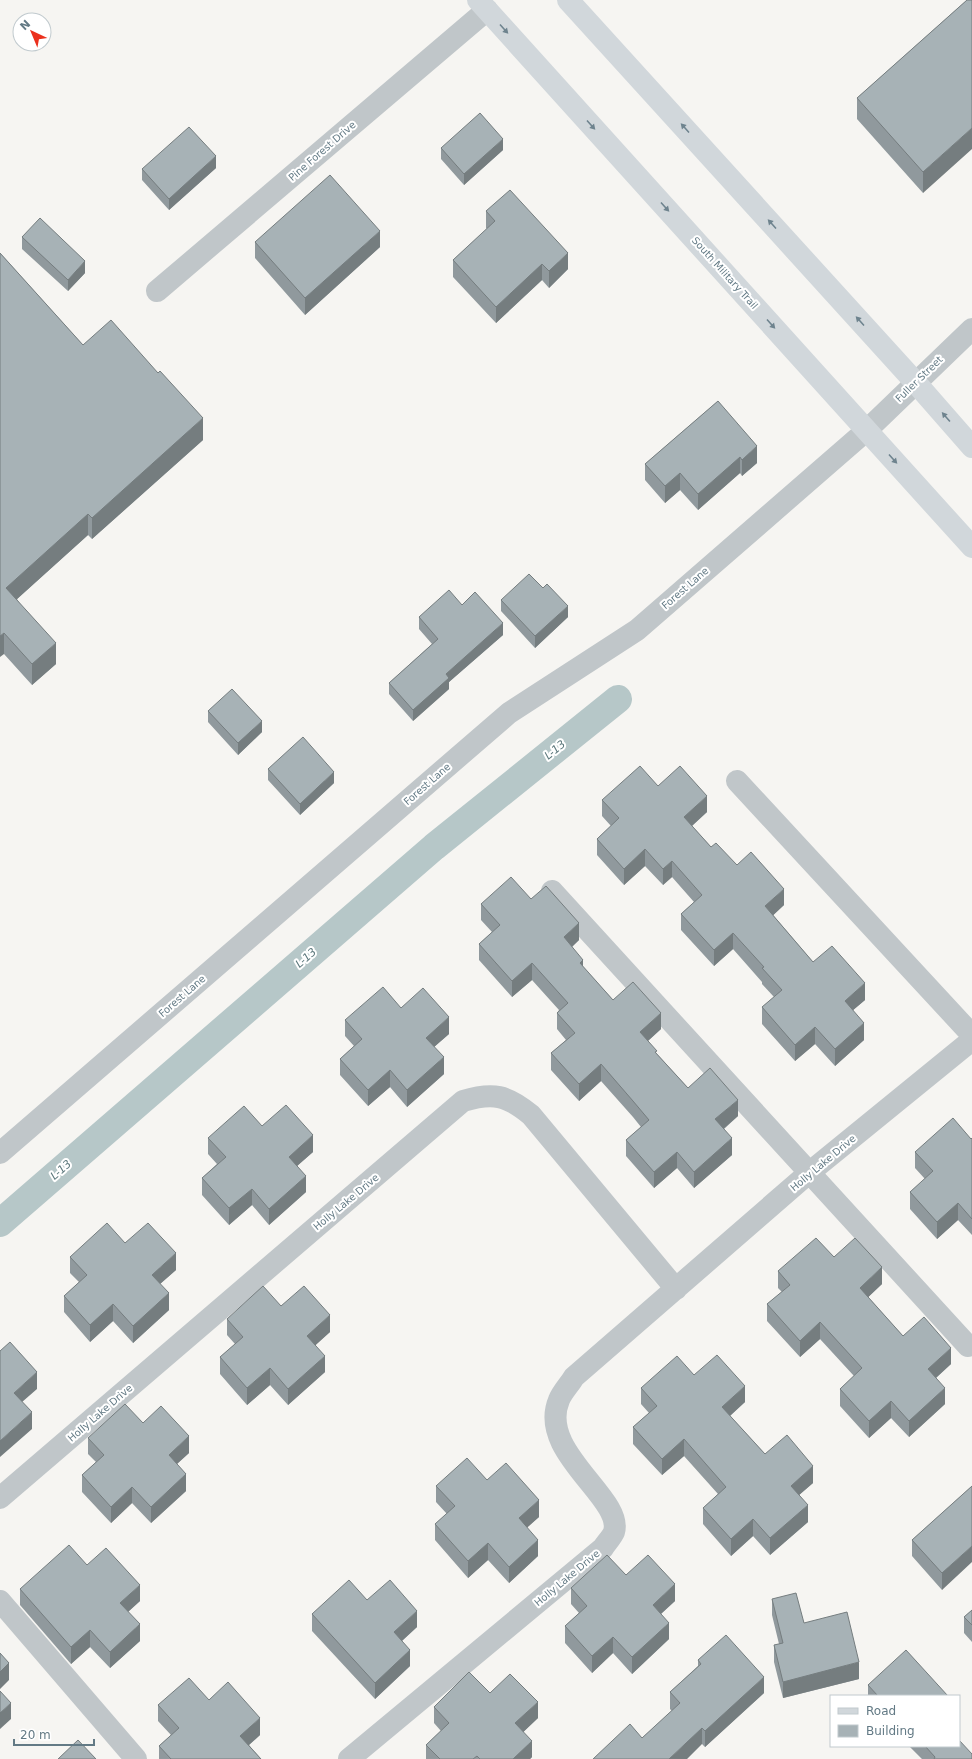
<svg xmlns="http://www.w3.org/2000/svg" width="972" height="1759" font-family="'DejaVu Sans',sans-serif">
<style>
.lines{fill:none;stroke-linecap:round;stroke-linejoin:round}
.canal{stroke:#b6c7c8;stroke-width:28}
.minor{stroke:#c0c6c9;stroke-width:22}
.secondary{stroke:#d1d7db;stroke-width:22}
.wall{fill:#90999d}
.shaded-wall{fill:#757d7f}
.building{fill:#a7b2b6;stroke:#757d7f}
.oneway{fill:#6e838e}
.labels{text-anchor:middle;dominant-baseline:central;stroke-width:4;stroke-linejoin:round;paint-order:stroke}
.street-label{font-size:10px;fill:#637a85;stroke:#fff}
.water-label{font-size:11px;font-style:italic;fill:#5a767a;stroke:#fff}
</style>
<rect width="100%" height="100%" fill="#f6f5f2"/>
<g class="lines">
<path class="canal" d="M 0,1223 L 434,847 L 618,699"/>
<path class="minor" d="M 157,291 L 487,10
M 737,781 L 972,1035
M 552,891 L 968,1346
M 0,1153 L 509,713 L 637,630 L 867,430 L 972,329
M 0,1498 L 463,1101 C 493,1092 507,1095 531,1115 L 676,1289
M 0,1601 L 136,1759
M 349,1759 L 603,1548 C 606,1543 612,1537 614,1532 C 624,1498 537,1452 559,1400 C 562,1392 570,1384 574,1377 L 810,1172 L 972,1040"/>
<path class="secondary" d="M 478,0 L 972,547
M 568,0 L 916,383 L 972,447"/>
</g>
<path class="wall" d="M 967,0 L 923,193 L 857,119 L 857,98 Z
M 441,148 L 503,150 L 464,185 L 441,159 Z
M 216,168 L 169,210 L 142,180 L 142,169 Z
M 486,211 L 568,269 L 549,288 L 542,280 L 496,323 L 453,277 L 453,260 L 487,229 L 486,228 Z
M 22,237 L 85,273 L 68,291 L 22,249 Z
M 255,242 L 380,247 L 305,315 L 255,258 Z
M 0,253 L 83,345 L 203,440 L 92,539 L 88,535 L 17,599 L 56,664 L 32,685 L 4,654 Z
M 718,401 L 757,463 L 742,476 L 740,473 L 698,510 L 680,490 L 665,503 L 645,480 L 645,464 Z
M 501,600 L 568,617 L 535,648 L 501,611 Z
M 462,605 L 503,635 L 449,682 L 449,689 L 413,721 L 389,694 L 389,683 L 432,644 L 419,629 L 419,617 Z
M 208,711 L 262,732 L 238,755 L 208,722 Z
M 268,769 L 334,783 L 300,815 L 268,780 Z
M 658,786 L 707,812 L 692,826 L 711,847 L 737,865 L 784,905 L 773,915 L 813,962 L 865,1000 L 853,1010 L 864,1040 L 835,1066 L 815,1044 L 795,1061 L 762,1024 L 762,1007 L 774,997 L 762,984 L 762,982 L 733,949 L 714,966 L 681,930 L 681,914 L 694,902 L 672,877 L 663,885 L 645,866 L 624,885 L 597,855 L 597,839 L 611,826 L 602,816 L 602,800 Z
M 531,899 L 579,940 L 572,947 L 583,967 L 613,1000 L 661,1029 L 648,1041 L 657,1054 L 688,1088 L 738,1116 L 724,1129 L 732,1155 L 694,1188 L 677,1168 L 654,1188 L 626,1156 L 626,1140 L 641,1127 L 633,1117 L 601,1081 L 579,1101 L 551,1070 L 551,1053 L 566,1040 L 557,1029 L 557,1013 L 559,1010 L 532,980 L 512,997 L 479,960 L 479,944 L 492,932 L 481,920 L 481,904 Z
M 401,1008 L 449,1034 L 434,1047 L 444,1074 L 407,1107 L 390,1087 L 368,1106 L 340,1075 L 340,1059 L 354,1046 L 345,1036 L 345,1020 Z
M 262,1126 L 313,1152 L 297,1166 L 306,1192 L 269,1225 L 252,1205 L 229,1225 L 202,1195 L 202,1178 L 217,1164 L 208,1154 L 208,1138 Z
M 972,1138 L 972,1235 L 958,1220 L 937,1239 L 910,1209 L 910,1192 L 925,1179 L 915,1168 L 915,1152 L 971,1139 Z
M 70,1257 L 176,1270 L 160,1284 L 169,1310 L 133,1343 L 113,1321 L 90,1342 L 64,1312 L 64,1296 L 79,1282 L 70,1273 Z
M 834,1257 L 882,1284 L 868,1297 L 903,1336 L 951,1364 L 936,1378 L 945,1404 L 909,1437 L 891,1418 L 869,1438 L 840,1406 L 840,1389 L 854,1376 L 820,1339 L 800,1357 L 767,1321 L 767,1304 L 782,1292 L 778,1288 L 778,1271 Z
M 281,1306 L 330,1332 L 315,1345 L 325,1372 L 288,1405 L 270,1385 L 247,1405 L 220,1374 L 220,1357 L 235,1344 L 227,1335 L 227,1319 Z
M 694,1375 L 745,1402 L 730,1416 L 765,1454 L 813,1483 L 799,1495 L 808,1522 L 770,1555 L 753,1536 L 731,1556 L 703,1524 L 703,1508 L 718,1494 L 684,1456 L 662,1475 L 633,1444 L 633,1427 L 649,1413 L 641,1404 L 641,1388 Z
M 143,1423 L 189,1453 L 177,1464 L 186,1491 L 151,1523 L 132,1503 L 111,1523 L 82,1492 L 82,1475 L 96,1462 L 88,1454 L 88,1438 Z
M 487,1480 L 539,1517 L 527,1527 L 538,1556 L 509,1583 L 488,1560 L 468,1578 L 435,1540 L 435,1524 L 447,1514 L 436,1502 L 436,1486 Z
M 972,1486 L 942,1590 L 912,1556 L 912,1540 Z
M 87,1565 L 140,1601 L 128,1612 L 140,1641 L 110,1668 L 90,1647 L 71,1664 L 20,1605 L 20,1589 Z
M 626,1575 L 675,1601 L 661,1614 L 669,1639 L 632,1674 L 613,1653 L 592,1673 L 565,1643 L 565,1626 L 579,1613 L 571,1604 L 571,1588 Z
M 772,1599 L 804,1623 L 859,1679 L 783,1698 L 774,1662 L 774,1645 L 779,1644 L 772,1615 Z
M 367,1600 L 417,1627 L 402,1641 L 410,1666 L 375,1699 L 312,1631 L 312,1614 Z
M 972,1610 L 972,1642 L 964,1633 L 964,1617 Z
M 698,1660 L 764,1693 L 705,1747 L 702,1744 L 642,1738 L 672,1711 L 670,1709 L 670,1692 L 698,1666 Z
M 868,1685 L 948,1696 L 868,1696 Z
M 490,1693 L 538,1718 L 523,1732 L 532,1757 L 530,1759 L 426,1759 L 426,1745 L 441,1731 L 434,1723 L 434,1707 Z
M 209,1700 L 260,1735 L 249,1745 L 261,1759 L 159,1759 L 159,1746 L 171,1735 L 158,1721 L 158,1705 Z
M 909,1746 L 959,1746 L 972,1759 L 922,1759 Z"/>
<path class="shaded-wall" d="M 972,128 L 972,149 L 923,193 L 923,172 Z
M 503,139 L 503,150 L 464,185 L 464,174 Z
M 216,156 L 216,168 L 169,210 L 169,199 Z
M 380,231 L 380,247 L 305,315 L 305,298 Z
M 568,253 L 568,269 L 549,288 L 549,271 Z
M 85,261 L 85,273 L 68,291 L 68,280 Z
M 542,264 L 542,280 L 496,323 L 496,307 Z
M 203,418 L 203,440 L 92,539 L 92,518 Z
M 757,446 L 757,463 L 742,476 L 742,460 Z
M 740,457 L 740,473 L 698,510 L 698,494 Z
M 680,473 L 680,490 L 665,503 L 665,486 Z
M 88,514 L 88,535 L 6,609 L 6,588 Z
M 568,606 L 568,617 L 535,648 L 535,636 Z
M 503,623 L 503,635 L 449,682 L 449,689 L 413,721 L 413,710 L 446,674 Z
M 4,633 L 4,654 L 0,657 L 0,636 Z
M 56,643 L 56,664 L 32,685 L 32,664 Z
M 262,721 L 262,732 L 238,755 L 238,743 Z
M 334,772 L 334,783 L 300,815 L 300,804 Z
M 707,796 L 707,812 L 684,833 L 684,817 Z
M 645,849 L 645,866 L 624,885 L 624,869 Z
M 672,861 L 672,877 L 663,885 L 663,869 Z
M 784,889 L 784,905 L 765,923 L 765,906 Z
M 579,923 L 579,940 L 564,954 L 564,937 Z
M 733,933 L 733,949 L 714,966 L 714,950 Z
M 583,960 L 583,976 L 580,963 Z
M 532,963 L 532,980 L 512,997 L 512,981 Z
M 865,983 L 865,1000 L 845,1017 L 845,1001 Z
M 661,1013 L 661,1029 L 640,1048 L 640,1032 Z
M 449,1017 L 449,1034 L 426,1054 L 426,1038 Z
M 864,1023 L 864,1040 L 835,1066 L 835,1049 Z
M 815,1027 L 815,1044 L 795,1061 L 795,1045 Z
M 444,1057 L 444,1074 L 407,1107 L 407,1090 Z
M 601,1064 L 601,1081 L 579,1101 L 579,1084 Z
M 390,1070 L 390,1087 L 368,1106 L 368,1090 Z
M 738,1100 L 738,1116 L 715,1136 L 715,1119 Z
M 313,1135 L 313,1152 L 289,1173 L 289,1157 Z
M 732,1138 L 732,1155 L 694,1188 L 694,1172 Z
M 677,1152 L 677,1168 L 654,1188 L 654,1172 Z
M 306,1176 L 306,1192 L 269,1225 L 269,1209 Z
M 252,1189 L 252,1205 L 229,1225 L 229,1208 Z
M 958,1203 L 958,1220 L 937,1239 L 937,1222 Z
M 176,1253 L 176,1270 L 152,1291 L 152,1275 Z
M 882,1267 L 882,1284 L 860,1305 L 860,1288 Z
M 169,1293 L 169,1310 L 133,1343 L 133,1326 Z
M 113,1304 L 113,1321 L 90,1342 L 90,1325 Z
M 330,1315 L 330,1332 L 307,1353 L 307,1336 Z
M 820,1322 L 820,1339 L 800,1357 L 800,1341 Z
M 951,1348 L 951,1364 L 928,1385 L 928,1369 Z
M 325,1356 L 325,1372 L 288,1405 L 288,1389 Z
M 270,1368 L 270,1385 L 247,1405 L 247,1388 Z
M 37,1372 L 37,1389 L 14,1409 L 14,1393 Z
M 745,1386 L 745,1402 L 722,1423 L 722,1407 Z
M 945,1388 L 945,1404 L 909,1437 L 909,1421 Z
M 891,1401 L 891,1418 L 869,1438 L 869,1421 Z
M 32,1412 L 32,1429 L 0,1457 L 0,1441 Z
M 189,1436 L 189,1453 L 169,1471 L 169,1455 Z
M 684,1439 L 684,1456 L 662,1475 L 662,1459 Z
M 813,1466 L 813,1483 L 791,1502 L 791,1486 Z
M 186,1474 L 186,1491 L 151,1523 L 151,1507 Z
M 132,1487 L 132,1503 L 111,1523 L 111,1507 Z
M 539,1500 L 539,1517 L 519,1535 L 519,1518 Z
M 808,1505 L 808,1522 L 770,1555 L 770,1538 Z
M 753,1519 L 753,1536 L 731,1556 L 731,1539 Z
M 538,1540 L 538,1556 L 509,1583 L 509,1567 Z
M 488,1543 L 488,1560 L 468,1578 L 468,1561 Z
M 972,1546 L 972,1562 L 942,1590 L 942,1573 Z
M 675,1584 L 675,1601 L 653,1621 L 653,1605 Z
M 140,1585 L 140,1601 L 120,1619 L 120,1603 Z
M 417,1611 L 417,1627 L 394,1648 L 394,1632 Z
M 669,1623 L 669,1639 L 632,1674 L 632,1657 Z
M 140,1624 L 140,1641 L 110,1668 L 110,1652 Z
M 90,1630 L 90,1647 L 71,1664 L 71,1647 Z
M 613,1637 L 613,1653 L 592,1673 L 592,1656 Z
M 410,1650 L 410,1666 L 375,1699 L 375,1683 Z
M 859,1662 L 859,1679 L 783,1698 L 783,1682 Z
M 9,1663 L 9,1680 L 0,1689 L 0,1672 Z
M 764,1677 L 764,1693 L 705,1747 L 705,1731 Z
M 538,1702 L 538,1718 L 515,1740 L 515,1723 Z
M 11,1703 L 11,1719 L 0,1729 L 0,1713 Z
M 960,1709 L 960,1725 L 959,1726 L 959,1710 Z
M 260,1718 L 260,1735 L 240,1753 L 240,1736 Z
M 702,1728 L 702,1744 L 687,1759 L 669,1759 Z
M 532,1741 L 532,1757 L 530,1759 L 513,1759 Z"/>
<path class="building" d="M 967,0 L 972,0 L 972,128 L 923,172 L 857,98 Z
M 480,113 L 503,139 L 464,174 L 441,148 Z
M 189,127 L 216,156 L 169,199 L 142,169 Z
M 330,175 L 380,231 L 305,298 L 255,242 Z
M 510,190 L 568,253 L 549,271 L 542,264 L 496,307 L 453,260 L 495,221 L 486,211 Z
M 40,218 L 85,261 L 68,280 L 22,237 Z
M 0,253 L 83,345 L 111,320 L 158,373 L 160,371 L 203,418 L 92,518 L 88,514 L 6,588 L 56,643 L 32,664 L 4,633 L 0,636 Z
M 718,401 L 757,446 L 742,460 L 740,457 L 698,494 L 680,473 L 665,486 L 645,464 Z
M 529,574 L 543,588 L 547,584 L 568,606 L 535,636 L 501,600 Z
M 449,590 L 462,605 L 475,592 L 503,623 L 446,674 L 449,678 L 413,710 L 389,683 L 438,639 L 419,617 Z
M 232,689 L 262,721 L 238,743 L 208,711 Z
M 303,737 L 334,772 L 300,804 L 268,769 Z
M 640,766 L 658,786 L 680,766 L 707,796 L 684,817 L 711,847 L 716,843 L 737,865 L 751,852 L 784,889 L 765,906 L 813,962 L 832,946 L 865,983 L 845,1001 L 864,1023 L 835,1049 L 815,1027 L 795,1045 L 762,1007 L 782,990 L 762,968 L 764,967 L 733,933 L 714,950 L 681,914 L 702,895 L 672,861 L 663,869 L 645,849 L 624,869 L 597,839 L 619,818 L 602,800 Z
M 511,877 L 531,899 L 546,886 L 579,923 L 564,937 L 583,960 L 580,963 L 613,1000 L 633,982 L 661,1013 L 640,1032 L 657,1051 L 655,1052 L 688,1088 L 710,1068 L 738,1100 L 715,1119 L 732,1138 L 694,1172 L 677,1152 L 654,1172 L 626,1140 L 649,1120 L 633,1101 L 601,1064 L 579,1084 L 551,1053 L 575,1033 L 557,1013 L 568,1003 L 532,963 L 512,981 L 479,944 L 500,925 L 481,904 Z
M 383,987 L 401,1008 L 423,988 L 449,1017 L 426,1038 L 444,1057 L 407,1090 L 390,1070 L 368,1090 L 340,1059 L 362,1039 L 345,1020 Z
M 286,1105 L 313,1135 L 289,1157 L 306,1176 L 269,1209 L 252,1189 L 229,1208 L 202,1178 L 226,1157 L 208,1138 L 244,1106 L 262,1126 Z
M 953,1118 L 971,1139 L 972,1138 L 972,1219 L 958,1203 L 937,1222 L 910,1192 L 933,1171 L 915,1152 Z
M 107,1223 L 125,1243 L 148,1223 L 176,1253 L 152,1275 L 169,1293 L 133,1326 L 113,1304 L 90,1325 L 64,1296 L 87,1275 L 70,1257 Z
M 816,1238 L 834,1257 L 855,1238 L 882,1267 L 860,1288 L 903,1336 L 924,1317 L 951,1348 L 928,1369 L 945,1388 L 909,1421 L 891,1401 L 869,1421 L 840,1389 L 862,1368 L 820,1322 L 800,1341 L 767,1304 L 790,1285 L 778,1271 Z
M 263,1286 L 281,1306 L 304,1286 L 330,1315 L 307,1336 L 325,1356 L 288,1389 L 270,1368 L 247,1388 L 220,1357 L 243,1337 L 227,1319 Z
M 10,1342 L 37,1372 L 14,1393 L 32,1412 L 0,1441 L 0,1351 Z
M 717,1355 L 745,1386 L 722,1407 L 765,1454 L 787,1435 L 813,1466 L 791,1486 L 808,1505 L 770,1538 L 753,1519 L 731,1539 L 703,1508 L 726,1487 L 684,1439 L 662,1459 L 633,1427 L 657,1406 L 641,1388 L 677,1356 L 694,1375 Z
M 125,1404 L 143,1423 L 161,1406 L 189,1436 L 169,1455 L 186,1474 L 151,1507 L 132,1487 L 111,1507 L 82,1475 L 104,1455 L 88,1438 Z
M 467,1458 L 487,1480 L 506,1463 L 539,1500 L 519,1518 L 538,1540 L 509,1567 L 488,1543 L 468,1561 L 435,1524 L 455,1506 L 436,1486 Z
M 972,1486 L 972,1546 L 942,1573 L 912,1540 Z
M 69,1545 L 87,1565 L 106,1548 L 140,1585 L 120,1603 L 140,1624 L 110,1652 L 90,1630 L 71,1647 L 20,1589 Z
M 607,1555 L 626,1575 L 648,1555 L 675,1584 L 653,1605 L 669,1623 L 632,1657 L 613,1637 L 592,1656 L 565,1626 L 587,1606 L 571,1588 Z
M 349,1580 L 367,1600 L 390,1580 L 417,1611 L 394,1632 L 410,1650 L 375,1683 L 312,1614 Z
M 796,1593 L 804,1623 L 847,1612 L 859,1662 L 783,1682 L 774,1645 L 783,1643 L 772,1599 Z
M 972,1610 L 972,1625 L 964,1617 Z
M 726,1635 L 764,1677 L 705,1731 L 702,1728 L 669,1759 L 593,1759 L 630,1724 L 642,1738 L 680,1703 L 670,1692 L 701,1664 L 698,1660 Z
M 906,1650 L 948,1696 L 878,1696 L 868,1685 Z
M 0,1653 L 9,1663 L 0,1672 Z
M 469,1672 L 490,1693 L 510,1674 L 538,1702 L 515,1723 L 532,1741 L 513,1759 L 480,1759 L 477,1756 L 473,1759 L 440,1759 L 426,1745 L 449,1723 L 434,1707 Z
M 189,1678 L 209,1700 L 228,1682 L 260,1718 L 240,1736 L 261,1759 L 171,1759 L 159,1746 L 179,1728 L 158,1705 Z
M 0,1691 L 11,1703 L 0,1713 Z
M 78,1740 L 96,1759 L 58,1759 Z
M 959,1740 L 972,1754 L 972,1759 L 934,1759 L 935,1757 L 925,1746 L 959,1746 Z"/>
<defs><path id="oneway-solid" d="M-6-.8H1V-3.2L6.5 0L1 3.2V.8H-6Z"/></defs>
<g class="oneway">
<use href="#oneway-solid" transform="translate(504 29) rotate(48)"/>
<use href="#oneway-solid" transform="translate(591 125) rotate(48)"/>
<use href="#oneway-solid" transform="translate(685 128) rotate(-132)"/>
<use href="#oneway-solid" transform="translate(665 207) rotate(48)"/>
<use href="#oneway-solid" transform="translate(772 224) rotate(-132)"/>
<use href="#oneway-solid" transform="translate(860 321) rotate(-132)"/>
<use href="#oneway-solid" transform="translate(771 324) rotate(48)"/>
<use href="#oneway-solid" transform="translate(946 417) rotate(-131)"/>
<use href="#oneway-solid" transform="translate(893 459) rotate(48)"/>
</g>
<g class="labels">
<g class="street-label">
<text transform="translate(322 151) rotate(-41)">Pine Forest Drive</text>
<text transform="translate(725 273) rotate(48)">South Military Trail</text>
<text transform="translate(919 379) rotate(-44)">Fuller Street</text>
<text transform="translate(685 588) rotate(-41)">Forest Lane</text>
<text transform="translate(427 784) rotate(-41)">Forest Lane</text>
<text transform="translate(182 996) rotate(-41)">Forest Lane</text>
<text transform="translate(823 1163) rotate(-40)">Holly Lake Drive</text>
<text transform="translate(346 1202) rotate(-40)">Holly Lake Drive</text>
<text transform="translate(100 1413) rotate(-41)">Holly Lake Drive</text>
<text transform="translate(567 1578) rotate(-40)">Holly Lake Drive</text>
</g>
<g class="water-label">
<text transform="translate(555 750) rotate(-39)">L-13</text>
<text transform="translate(306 958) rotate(-41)">L-13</text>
<text transform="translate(61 1170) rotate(-41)">L-13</text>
</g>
</g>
<rect x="830" y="1695" width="130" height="52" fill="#ffffff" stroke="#c1cace"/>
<rect x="838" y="1708" width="20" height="6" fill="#d1d7db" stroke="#c1cace"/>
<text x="866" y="1715" font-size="12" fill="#637a85">Road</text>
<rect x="838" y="1725" width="20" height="12" fill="#a7b2b6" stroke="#c1cace"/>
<text x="866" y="1735" font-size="12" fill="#637a85">Building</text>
<g transform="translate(32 32) rotate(316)"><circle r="19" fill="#ffffff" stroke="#c1cace"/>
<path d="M0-3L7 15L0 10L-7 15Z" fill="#eb301d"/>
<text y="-6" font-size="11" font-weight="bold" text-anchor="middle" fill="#637a85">N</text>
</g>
<path d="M14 1739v6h80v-6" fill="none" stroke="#637a85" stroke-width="2"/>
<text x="20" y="1739" font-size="12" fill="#637a85" stroke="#ffffff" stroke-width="3" paint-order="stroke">20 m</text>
</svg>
